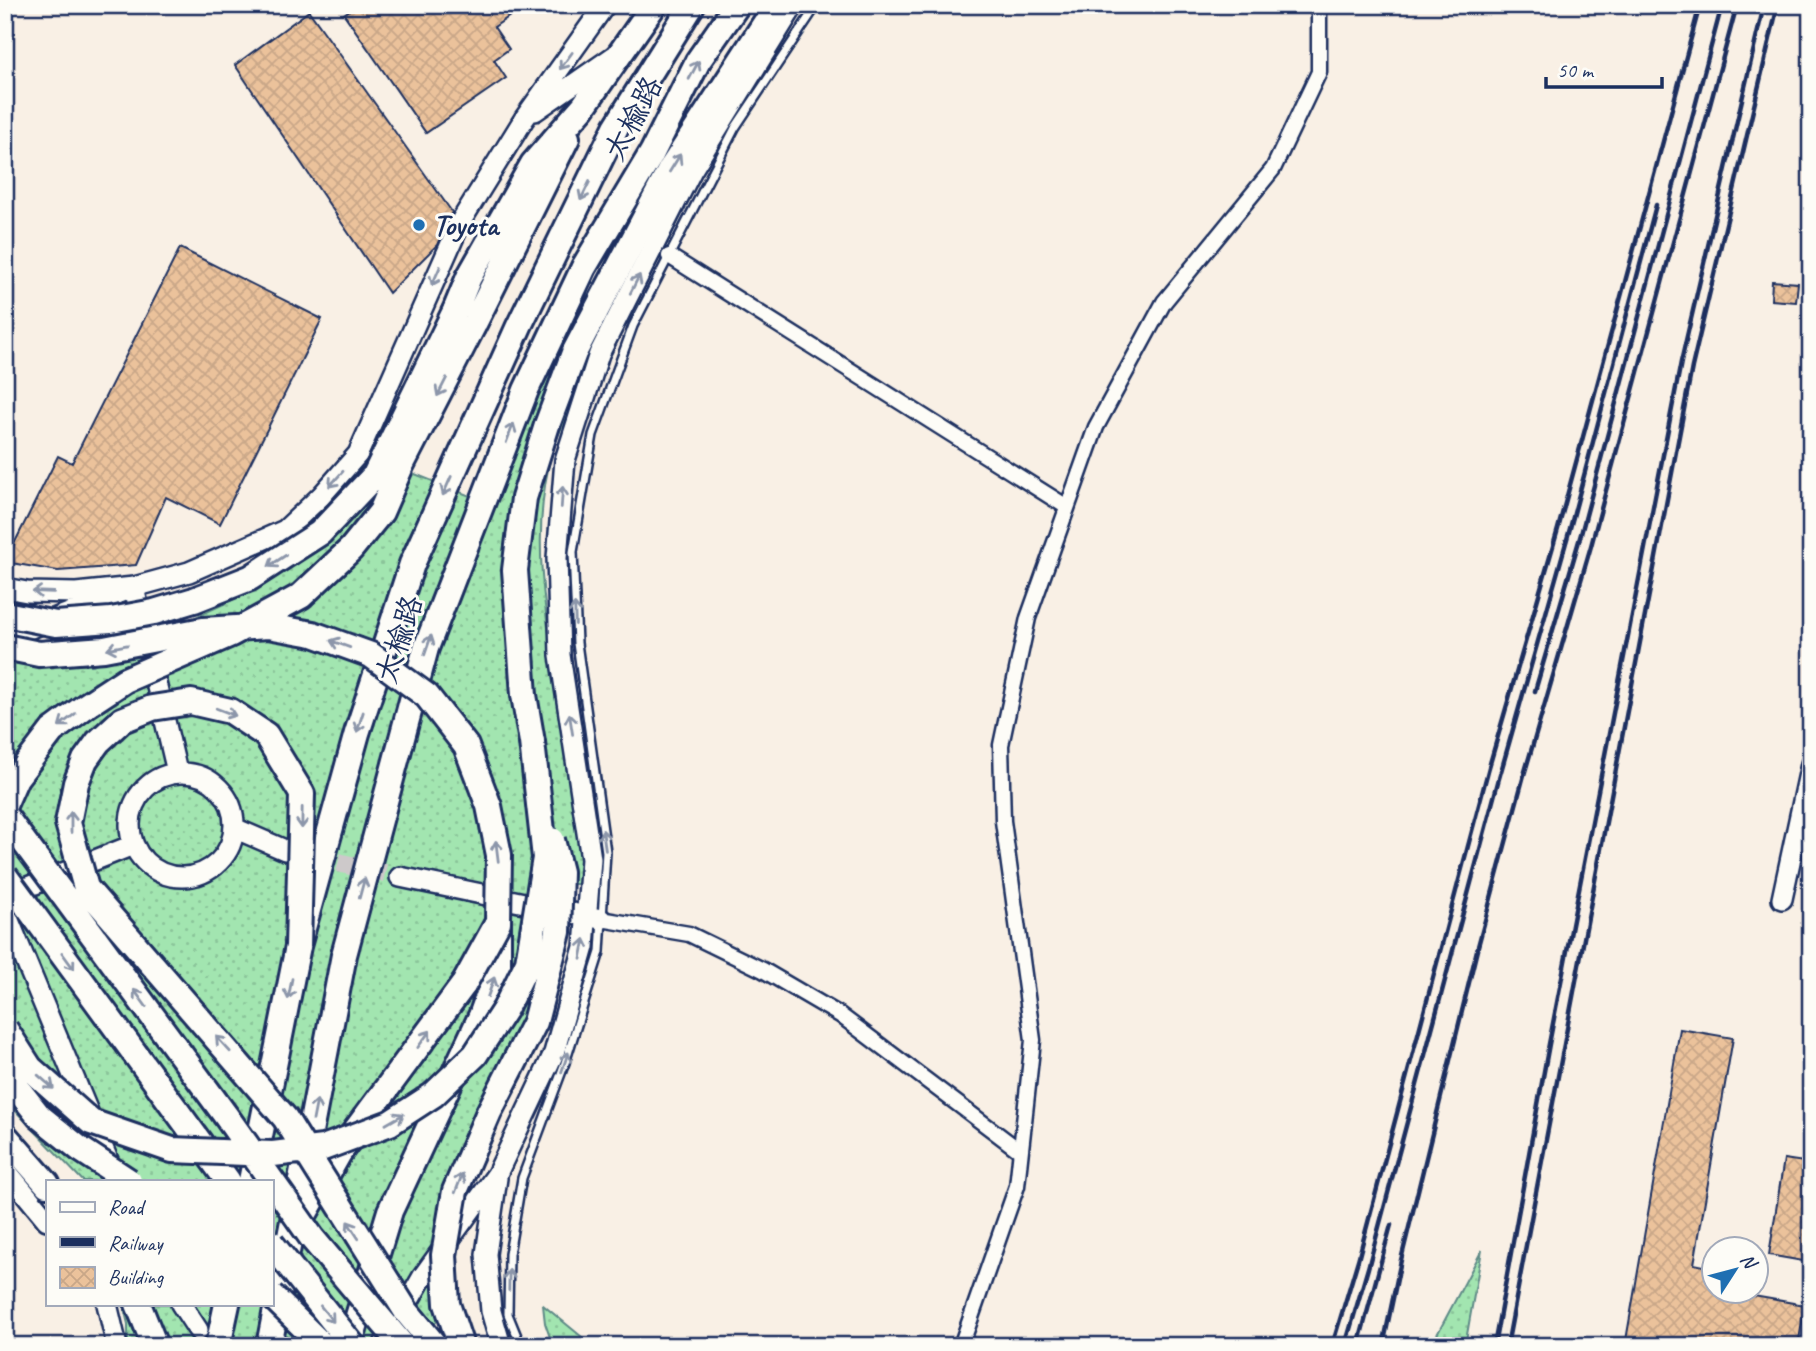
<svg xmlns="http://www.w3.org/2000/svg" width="1816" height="1351" font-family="Caveat,'LXGW WenKai TC',sans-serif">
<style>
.grass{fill:url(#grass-dots);stroke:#5e8a87;stroke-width:2}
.building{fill:url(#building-cross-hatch);stroke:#1b2f5e;stroke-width:2}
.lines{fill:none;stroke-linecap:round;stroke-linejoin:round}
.secondary-tunnel{stroke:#cdc9ca;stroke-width:19;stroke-dasharray:19 10;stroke-linecap:butt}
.lane-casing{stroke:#1b2f5e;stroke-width:12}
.street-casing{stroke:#1b2f5e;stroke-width:19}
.secondary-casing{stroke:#1b2f5e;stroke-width:24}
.highway-casing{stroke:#1b2f5e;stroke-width:30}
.lane{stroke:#fdfcf7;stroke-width:7}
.street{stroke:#fdfcf7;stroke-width:14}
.secondary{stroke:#fdfcf7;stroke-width:19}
.highway{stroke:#fdfcf7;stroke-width:24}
.rail{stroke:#1b2f5e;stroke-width:4.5}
.highway-bridge-casing{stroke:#1b2f5e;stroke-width:30;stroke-linecap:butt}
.highway-bridge{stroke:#fdfcf7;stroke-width:24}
.oneway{stroke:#8c96aa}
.poi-dot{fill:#1f6fb2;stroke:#fdfcf7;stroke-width:2.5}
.labels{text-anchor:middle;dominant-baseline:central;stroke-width:6;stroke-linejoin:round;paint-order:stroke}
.street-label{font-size:30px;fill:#1b2f5e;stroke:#fdfcf7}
.poi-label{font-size:30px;font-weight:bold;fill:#1b2f5e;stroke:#fdfcf7;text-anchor:start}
</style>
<defs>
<pattern id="grass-dots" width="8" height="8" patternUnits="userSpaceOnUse" patternTransform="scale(1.75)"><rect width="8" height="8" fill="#a2e5b0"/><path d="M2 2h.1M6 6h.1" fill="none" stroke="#8bc59a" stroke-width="1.8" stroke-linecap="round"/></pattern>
<pattern id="building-cross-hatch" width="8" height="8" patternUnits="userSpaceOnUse" patternTransform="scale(1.75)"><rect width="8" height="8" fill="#ebc29b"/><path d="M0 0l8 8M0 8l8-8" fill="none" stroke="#c9a788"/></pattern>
</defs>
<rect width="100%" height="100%" fill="#f9f0e5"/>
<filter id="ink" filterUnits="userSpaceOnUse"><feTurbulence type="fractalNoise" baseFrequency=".0143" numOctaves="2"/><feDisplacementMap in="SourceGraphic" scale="14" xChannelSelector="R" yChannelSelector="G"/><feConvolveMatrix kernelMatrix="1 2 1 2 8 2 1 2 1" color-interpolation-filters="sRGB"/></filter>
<g filter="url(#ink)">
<path class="grass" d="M 544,374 L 579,391 C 571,410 559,430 553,449 C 521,559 560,674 575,783 C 580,816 581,850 584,884 L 554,884 L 534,994 L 448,1175 L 434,1243 L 440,1316 L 420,1346 L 128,1346 L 128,1324 L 123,1304 L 271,1304 L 271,1181 L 83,1181 L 5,1100 L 5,663 L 93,665 L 260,587 L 320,548 L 383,475 L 415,474 L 495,506 Z
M 1482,1250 L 1465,1346 L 1431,1346 Z
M 543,1305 L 593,1346 L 553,1346 L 545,1323 Z"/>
<path class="building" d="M 357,5 L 526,5 L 494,27 L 509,49 L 494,60 L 506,78 L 426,133 L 344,14 Z
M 309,11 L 452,212 L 437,245 L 389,293 L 235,65 Z
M 180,248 L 322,319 L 220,524 L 166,497 L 136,565 L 58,571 L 5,562 L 58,456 L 72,463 Z
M 1772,281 L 1798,283 L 1796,302 L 1771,300 Z
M 1680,1029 L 1733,1038 L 1694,1264 L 1714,1268 L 1714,1292 L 1743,1292 L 1742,1294 L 1805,1305 L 1798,1346 L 1625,1346 Z
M 1784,1159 L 1811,1163 L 1809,1262 L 1769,1255 Z"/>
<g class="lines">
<path class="secondary-tunnel" d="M 310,856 L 400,877"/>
<g class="lane-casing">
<path id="lane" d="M 521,1346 L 508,1314 L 509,1254 L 522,1178 L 565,1063 L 600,952 L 606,852 L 577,643 L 573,552 L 593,435 L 633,326 L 735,128 L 817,5"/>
</g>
<g class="street-casing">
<path id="street" d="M 669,256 L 1067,507
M 601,919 L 689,934 L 763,970 L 840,1015 L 1020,1151
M 961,1346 L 1017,1186 L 1033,1040 L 1003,821 L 1001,745 L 1028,618 L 1096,427 L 1164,302 L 1273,169 L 1319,72 L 1319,5"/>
</g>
<g class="secondary-casing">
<path id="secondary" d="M 535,111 L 614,56
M 5,588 L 27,592 L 76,593 L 134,587 L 189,572 L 285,530 L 321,496 L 358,454 L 461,221 L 524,119 L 605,5
M 5,641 L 16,634 L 134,587 L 143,628
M 150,657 L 177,772
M130 825a52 52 0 1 1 104 0a52 52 0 1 1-104 0Z
M 234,828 L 285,850
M 400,877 L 601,919
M 5,896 L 133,845
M 1782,899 L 1811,764
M 5,911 L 113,1172
M 5,1169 L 47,1220
M 497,1178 L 486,1254 L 491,1311 L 501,1346
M 107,1304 L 117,1346
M 181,1304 L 198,1330
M 383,1346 L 423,1276 L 497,1174 L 554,1053 L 584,947 L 591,859 L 560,655 L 557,558 L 565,460 L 599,354 L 692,170 L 794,5"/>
</g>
<g class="highway-casing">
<path id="highway" d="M 455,311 L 469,277 L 533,164 L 583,107 L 654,5
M 473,326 L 567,138
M 532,742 L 524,695 L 515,570 L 524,498 L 547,425 L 574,353 L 670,170 L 777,5
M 27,906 L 228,1181
M 5,1136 L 47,1184
M 251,1181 L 298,946 L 357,733 L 412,564 L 519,326 L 616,127 L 692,5
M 300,1222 L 339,1153 L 464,984
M 138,1304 L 155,1346
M 218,1346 L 227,1304
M 269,1346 L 344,955 L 426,648 L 526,390 L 584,267 L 652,153 L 698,61 L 737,5
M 349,1346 L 390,1211 L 481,1016 L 498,969 L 498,922"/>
</g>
<use href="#lane" class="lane"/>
<use href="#street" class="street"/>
<use href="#secondary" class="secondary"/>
<use href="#highway" class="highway"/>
<path class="rail" d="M 1535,691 L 1581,534 L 1722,5
M 1332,1346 L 1358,1260 L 1489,767 L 1558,529 L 1700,5
M 1345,1346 L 1368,1268 L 1498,782 L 1569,532 L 1656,205
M 1358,1346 L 1391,1225
M 1383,1346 L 1401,1260 L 1477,950 L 1524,775 L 1591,546 L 1737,5
M 1494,1346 L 1549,1044 L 1681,362 L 1764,5
M 1507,1346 L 1692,367 L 1778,5"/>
<g class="highway-bridge-casing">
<path id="highway-bridge" d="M 5,614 L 56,624 L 111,620 L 154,612 L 194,600 L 250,578 L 320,533 L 375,475 L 455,311
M 5,647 L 39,654 L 104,649 L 203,630 L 268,626 L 313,634 L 371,655 L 427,696 L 466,746 L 489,806 L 499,855 L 498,922 L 464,984
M 5,803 L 16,778 L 52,731 L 87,705 L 125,680 L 231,634 L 301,596 L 351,549 L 381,512 L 401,466 L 473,326
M 5,816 L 226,1116 L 312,1238 L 403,1346
M 5,876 L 27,906
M 298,946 L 302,794 L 266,735 L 230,711 L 191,702 L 152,708 L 122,720 L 98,742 L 85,760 L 76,783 L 68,823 L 86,888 L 285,1118 L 406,1311 L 435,1346
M 5,1029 L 30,1068 L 91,1122 L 172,1150 L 273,1154 L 323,1148 L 390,1123 L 433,1095 L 475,1055 L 505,1009 L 528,962 L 545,858 L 532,742
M 5,1073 L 39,1116 L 80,1149 L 129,1181
M 271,1243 L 353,1346
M 271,1295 L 323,1346
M 461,1346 L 447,1304 L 444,1255 L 455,1191 L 489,1112 L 535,1022 L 558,932 L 560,872 L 552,840"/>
</g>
<use href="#highway-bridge" class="highway-bridge"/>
</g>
<defs><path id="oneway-shaft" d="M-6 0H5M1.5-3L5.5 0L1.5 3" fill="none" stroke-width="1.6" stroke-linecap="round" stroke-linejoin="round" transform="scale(1.75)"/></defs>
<g class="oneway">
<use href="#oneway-shaft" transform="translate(566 61) rotate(126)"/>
<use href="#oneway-shaft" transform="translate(694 70) rotate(-62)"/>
<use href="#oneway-shaft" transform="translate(675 163) rotate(-58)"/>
<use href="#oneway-shaft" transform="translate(585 191) rotate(116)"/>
<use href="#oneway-shaft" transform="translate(436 276) rotate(114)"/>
<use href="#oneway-shaft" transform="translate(635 284) rotate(-63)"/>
<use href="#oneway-shaft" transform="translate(442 387) rotate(117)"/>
<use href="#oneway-shaft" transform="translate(510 433) rotate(-69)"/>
<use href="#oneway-shaft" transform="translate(336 479) rotate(132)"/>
<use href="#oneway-shaft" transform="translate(447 486) rotate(114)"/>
<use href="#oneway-shaft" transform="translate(562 497) rotate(-86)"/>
<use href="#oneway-shaft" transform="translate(277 561) rotate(147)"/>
<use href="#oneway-shaft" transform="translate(43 592) rotate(-178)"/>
<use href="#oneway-shaft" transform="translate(575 614) rotate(-92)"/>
<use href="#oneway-shaft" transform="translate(340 644) rotate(-160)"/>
<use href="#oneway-shaft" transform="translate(428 645) rotate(-71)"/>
<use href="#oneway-shaft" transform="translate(117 647) rotate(169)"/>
<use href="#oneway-shaft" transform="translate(226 712) rotate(21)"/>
<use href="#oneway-shaft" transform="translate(67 720) rotate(143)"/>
<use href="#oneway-shaft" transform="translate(360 722) rotate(108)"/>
<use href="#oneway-shaft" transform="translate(571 724) rotate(-99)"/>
<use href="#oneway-shaft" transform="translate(302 818) rotate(91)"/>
<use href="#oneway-shaft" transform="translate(71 822) rotate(-90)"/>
<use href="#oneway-shaft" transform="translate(604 840) rotate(-98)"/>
<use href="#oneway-shaft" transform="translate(497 851) rotate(-97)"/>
<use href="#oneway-shaft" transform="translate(362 888) rotate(-75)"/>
<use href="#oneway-shaft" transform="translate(583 949) rotate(-79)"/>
<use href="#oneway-shaft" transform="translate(68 961) rotate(54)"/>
<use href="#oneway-shaft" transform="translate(491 987) rotate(-71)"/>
<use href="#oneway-shaft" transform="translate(290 989) rotate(101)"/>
<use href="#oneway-shaft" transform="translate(140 998) rotate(-126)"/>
<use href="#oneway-shaft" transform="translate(424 1039) rotate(-54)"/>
<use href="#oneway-shaft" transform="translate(223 1044) rotate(-133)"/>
<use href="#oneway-shaft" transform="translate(565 1062) rotate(-71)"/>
<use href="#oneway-shaft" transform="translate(46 1082) rotate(41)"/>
<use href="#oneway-shaft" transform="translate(315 1110) rotate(-79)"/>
<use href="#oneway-shaft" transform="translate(395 1119) rotate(-30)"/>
<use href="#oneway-shaft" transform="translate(459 1183) rotate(-69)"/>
<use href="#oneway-shaft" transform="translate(353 1230) rotate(-123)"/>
<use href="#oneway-shaft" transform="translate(509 1280) rotate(-89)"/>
<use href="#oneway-shaft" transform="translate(327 1314) rotate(51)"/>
</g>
</g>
<circle class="poi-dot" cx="419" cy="225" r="7"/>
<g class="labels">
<g class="street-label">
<text transform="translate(633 118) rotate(-62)">太榆路</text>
<text transform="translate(399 639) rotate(-72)">太榆路</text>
</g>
<g class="poi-label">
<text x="433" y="225">Toyota</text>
</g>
</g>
<rect width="1816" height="1351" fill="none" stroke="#fdfcf7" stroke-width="28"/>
<rect x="14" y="14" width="1788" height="1323" fill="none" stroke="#1b2f5e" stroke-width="2.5" filter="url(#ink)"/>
<rect x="46" y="1180" width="228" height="126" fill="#fdfcf7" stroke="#a3aaba" stroke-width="2"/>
<rect x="60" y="1202" width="35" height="10" fill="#fdfcf7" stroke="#a3aaba" stroke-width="2"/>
<text x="108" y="1214" font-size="21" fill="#1b2f5e">Road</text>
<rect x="60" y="1237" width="35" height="10" fill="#1b2f5e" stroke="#a3aaba" stroke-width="2"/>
<text x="108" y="1250" font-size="21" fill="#1b2f5e">Railway</text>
<rect x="60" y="1267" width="35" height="21" fill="url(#building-cross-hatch)" stroke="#a3aaba" stroke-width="2"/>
<text x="108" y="1284" font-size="21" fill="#1b2f5e">Building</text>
<g transform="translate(1735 1270) rotate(54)"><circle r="33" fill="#fdfcf7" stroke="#a3aaba" stroke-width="2"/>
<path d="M0-5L12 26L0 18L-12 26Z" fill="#1f6fb2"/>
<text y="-10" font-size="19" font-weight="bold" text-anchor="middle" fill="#1b2f5e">N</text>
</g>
<path d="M1546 77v10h116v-10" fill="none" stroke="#1b2f5e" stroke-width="3.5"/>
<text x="1557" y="77" font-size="21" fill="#1b2f5e" stroke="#fdfcf7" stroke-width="5" paint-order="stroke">50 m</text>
</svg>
